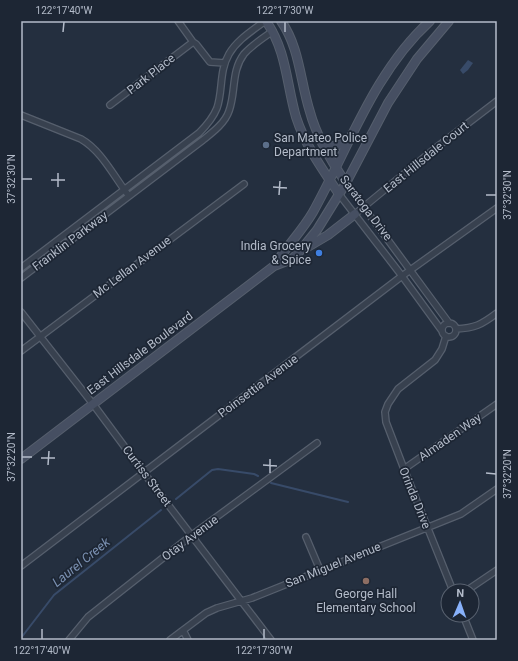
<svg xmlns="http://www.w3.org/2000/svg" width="518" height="661" font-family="Roboto,sans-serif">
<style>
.water{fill:#384b69}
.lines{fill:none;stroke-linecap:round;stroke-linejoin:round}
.stream{stroke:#384b69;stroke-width:2}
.minor-casing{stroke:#565f6d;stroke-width:8}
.secondary-casing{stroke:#565f6d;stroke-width:10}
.minor{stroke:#38414f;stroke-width:5.5}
.secondary{stroke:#464f62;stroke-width:8}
.ticks{fill:none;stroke:#b4bcca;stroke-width:1.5}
.service-dot{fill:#5c6f8a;stroke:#1d2634;stroke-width:1.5}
.shop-dot{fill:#3f7fe0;stroke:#1d2634;stroke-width:1.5}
.education-dot{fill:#8d6e63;stroke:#1d2634;stroke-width:1.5}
.labels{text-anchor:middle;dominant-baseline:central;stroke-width:3.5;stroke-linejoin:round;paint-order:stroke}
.street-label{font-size:12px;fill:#b4bcca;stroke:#1d2634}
.poi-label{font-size:12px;fill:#b4bcca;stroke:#1d2634;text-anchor:start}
.water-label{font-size:13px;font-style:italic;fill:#7b91b2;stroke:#1d2634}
.neatline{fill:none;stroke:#b4bcca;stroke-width:1.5}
.ticks-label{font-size:10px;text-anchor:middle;fill:#b4bcca}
</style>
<rect width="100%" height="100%" fill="#242f3f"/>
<path class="water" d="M 468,60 L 473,63 L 468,70 L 463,74 L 460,70 Z"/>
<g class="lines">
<path class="stream" d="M 271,483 L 348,502
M 176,499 L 212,470 L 218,469 L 254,474 L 258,476
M 21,638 L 54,595 L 161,510"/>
<g class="minor-casing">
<path id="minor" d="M 178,21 L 193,42 L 196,44 L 210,62 L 225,63
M 110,105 L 193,42
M 21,115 L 81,139 C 102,151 114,177 129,196
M 346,183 L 449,323
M 339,194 L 402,276 L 442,331
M 355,214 L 433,150 L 497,101
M 21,268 L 199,133 C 206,126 213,118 217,108 C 223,91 219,71 229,54 C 237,40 252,31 265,21
M 21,278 L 203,140 C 213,132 225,123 229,111 C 236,92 231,71 244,54 C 252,45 263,38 273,31
M 21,312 L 93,404 L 144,473 L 271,640
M442 330a7 7 0 1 1 14 0a7 7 0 1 1-14 0Z
M 456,329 C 475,328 481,325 497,313
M 446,336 L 442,349 L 435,360 L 398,389 L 388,404 L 385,412 L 386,422 L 404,469 L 453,591
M 21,351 L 244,184
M 404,469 L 497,404
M 306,537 L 320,570
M 21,566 L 402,276 L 497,208
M 466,591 L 497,570
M 463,615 L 473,640
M 183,630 L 188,640
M 69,640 L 88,617 L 192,535 L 317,443
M 170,640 L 206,613 L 217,608 L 252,598 L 461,514 L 497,489"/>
</g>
<g class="secondary-casing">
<path id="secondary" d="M 266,21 C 287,52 286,82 296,117 C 305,145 322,169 339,194
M 281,21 C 300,48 300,81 310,112 C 317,138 331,161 346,183
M 322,143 C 331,149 341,145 349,140
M 306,248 L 328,235 L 355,214
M 274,266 C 286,247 302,231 313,212 C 349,147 374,72 430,21
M 21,459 L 274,266 L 292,259 L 300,251 L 317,230 L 346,183 L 388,103 L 417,59 L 449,21"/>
</g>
<use href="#minor" class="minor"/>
<use href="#secondary" class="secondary"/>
</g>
<path class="ticks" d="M 63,32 L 64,22M 285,32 L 285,22M 22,179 L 32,179M 51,180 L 65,180M 58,187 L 58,173M 273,187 L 287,188M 279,195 L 280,181M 486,195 L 496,195M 22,457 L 32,457M 41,458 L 55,458M 48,465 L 49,451M 263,465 L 277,466M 270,473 L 270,459M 486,473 L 496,474M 42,639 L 42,629M 264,639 L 264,629"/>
<circle class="service-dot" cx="266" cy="145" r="4"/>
<circle class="shop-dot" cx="319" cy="253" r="4"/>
<circle class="education-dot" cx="366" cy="581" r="4"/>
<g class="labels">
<g class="street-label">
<text transform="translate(151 74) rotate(-38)">Park Place</text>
<text transform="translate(426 157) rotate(-39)">East Hillsdale Court</text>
<text transform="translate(366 208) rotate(53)">Saratoga Drive</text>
<text transform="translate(70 241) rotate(-37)">Franklin Parkway</text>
<text transform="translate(132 267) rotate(-37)">Mc Lellan Avenue</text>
<text transform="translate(140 353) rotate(-37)">East Hillsdale Boulevard</text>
<text transform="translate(258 386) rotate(-37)">Poinsettia Avenue</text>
<text transform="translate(450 437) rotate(-35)">Almaden Way</text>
<text transform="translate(147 476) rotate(53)">Curtiss Street</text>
<text transform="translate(415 498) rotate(68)">Orinda Drive</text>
<text transform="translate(190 538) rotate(-37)">Otay Avenue</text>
<text transform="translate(333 565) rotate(-22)">San Miguel Avenue</text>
</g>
<g class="poi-label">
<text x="274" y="138">San Mateo Police<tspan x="274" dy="14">Department</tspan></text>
<text x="311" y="246" text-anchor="end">India Grocery<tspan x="311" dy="14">&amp; Spice</tspan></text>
<text x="366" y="594" text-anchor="middle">George Hall<tspan x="366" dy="14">Elementary School</tspan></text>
</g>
<g class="water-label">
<text transform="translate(81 562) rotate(-39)">Laurel Creek</text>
</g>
</g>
<rect width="518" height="661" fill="none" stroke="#1d2634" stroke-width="44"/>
<g transform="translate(460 603) rotate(2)"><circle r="19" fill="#1d2634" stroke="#596270"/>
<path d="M0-3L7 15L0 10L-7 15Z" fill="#88b1fa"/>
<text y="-6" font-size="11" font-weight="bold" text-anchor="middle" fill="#b4bcca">N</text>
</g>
<rect x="22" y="22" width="474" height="617" class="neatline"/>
<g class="ticks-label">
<text x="64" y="14">122°17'40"W</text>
<text x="285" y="14">122°17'30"W</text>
<text transform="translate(11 179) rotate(-90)" y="4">37°32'30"N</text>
<text transform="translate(507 195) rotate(-90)" y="4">37°32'30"N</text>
<text transform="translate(11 457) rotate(-90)" y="4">37°32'20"N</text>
<text transform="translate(507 474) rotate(-90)" y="4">37°32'20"N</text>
<text x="42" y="654">122°17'40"W</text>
<text x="264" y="654">122°17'30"W</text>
</g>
</svg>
